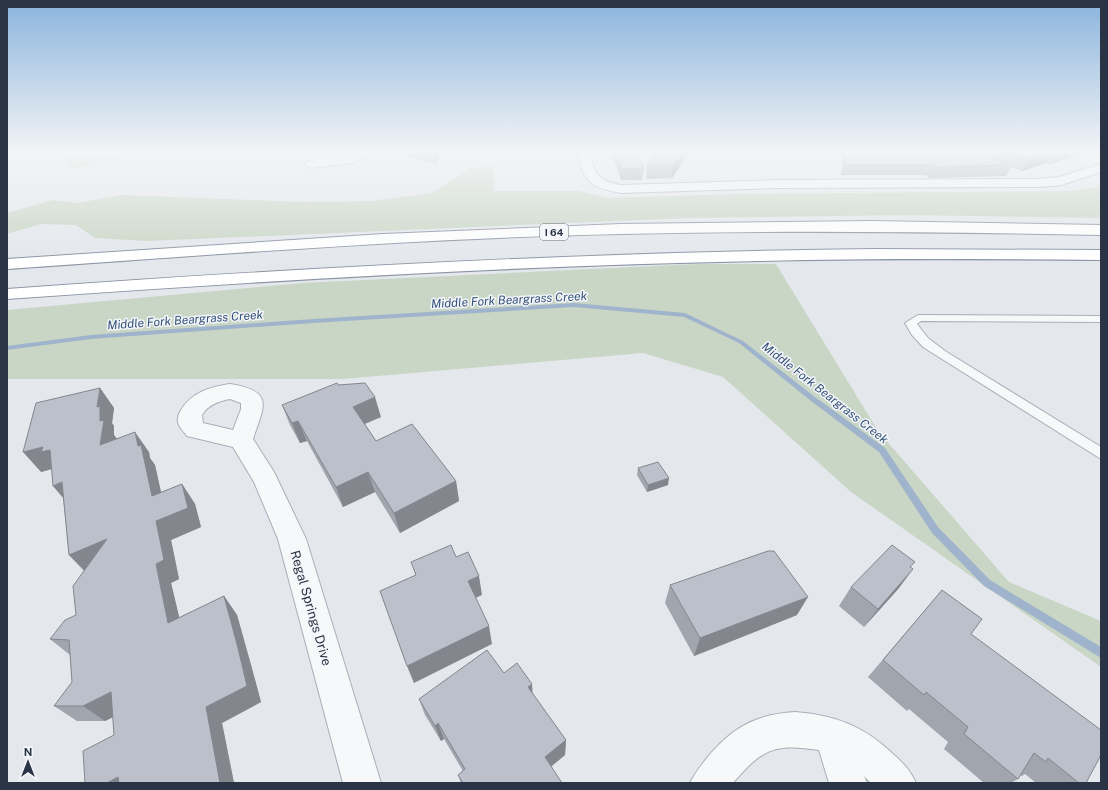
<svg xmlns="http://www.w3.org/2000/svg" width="1108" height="790" font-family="'Public Sans',sans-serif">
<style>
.green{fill:#c9d6c5}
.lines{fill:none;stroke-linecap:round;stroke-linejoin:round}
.stream{fill:#9fb4cc;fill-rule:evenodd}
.service-casing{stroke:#a9aeb7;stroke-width:2}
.minor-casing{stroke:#a9aeb7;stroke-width:2}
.motorway-casing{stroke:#8b94a3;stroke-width:2}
.service{fill:#f7f8fa;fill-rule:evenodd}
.minor{fill:#f7f8fa;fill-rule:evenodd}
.motorway{fill:#fff;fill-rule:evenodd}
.wall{fill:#a1a5ae}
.shaded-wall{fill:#83868d}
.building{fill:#bbc0ca;stroke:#83868d}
.labels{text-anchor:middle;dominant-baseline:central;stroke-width:3;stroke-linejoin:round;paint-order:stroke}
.shield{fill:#f4f6f9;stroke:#676e7b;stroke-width:1}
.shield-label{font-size:10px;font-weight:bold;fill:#2b3445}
.water-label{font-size:12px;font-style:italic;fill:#34527a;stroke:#f4f6f9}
.near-street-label{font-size:13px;fill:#2b3445;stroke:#f4f6f9}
</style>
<rect width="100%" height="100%" fill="#e4e7ec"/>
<path class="green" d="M 89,152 L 139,152 L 141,155 L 69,169 L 66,156 Z
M 493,166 L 494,191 L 578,191 L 608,198 L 737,194 L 1072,191 L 1101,186 L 1101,218 L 910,215 L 687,218 L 147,241 L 95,238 L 76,225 L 41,224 L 7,234 L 7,213 L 53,200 L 78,203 L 121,195 L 303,202 L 372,201 L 432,193 L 471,168 Z
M 697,264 L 776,264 L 878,431 L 1009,582 L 1101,621 L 1101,667 L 851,492 L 723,377 L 643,353 L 343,379 L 7,379 L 7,310 L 303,283 Z"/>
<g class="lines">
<path class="stream" d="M 574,303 L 685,313 L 743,341 L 815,397 L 885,448 L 938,527 L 990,580 L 1101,647 L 1101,658 L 984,586 L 932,533 L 879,452 L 811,401 L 739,343 L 684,317 L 574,307 L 313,323 L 91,339 L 7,350 L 7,346 L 91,335 L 313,319 Z"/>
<g class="service-casing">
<path id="service" d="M 918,315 L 1101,316 L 1101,322 L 921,321 L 917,324 L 928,338 L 945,351 L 1101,447 L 1101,459 L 923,347 L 912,335 L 905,323 Z"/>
</g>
<g class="minor-casing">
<path id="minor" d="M 358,152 L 374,152 L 372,155 L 352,163 L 311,168 L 304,164 C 309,158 347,156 358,152 Z
M 577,152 L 589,152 C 595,173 597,181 621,185 L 778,180 L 1039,179 L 1059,177 L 1101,164 L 1101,172 L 1061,185 L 1039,187 L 778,188 L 621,193 C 592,188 583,182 577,152 Z
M 230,384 C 275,391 264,406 253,439 L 274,472 L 306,539 L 381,783 L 343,783 L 278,539 L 254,482 L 233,447 L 187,436 C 184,432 179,427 178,422 C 177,419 179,413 181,410 C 192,392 210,387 230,384 ZM 230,399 L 241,403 L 241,409 L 233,430 L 203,423 L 202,415 C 208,405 219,401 230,399 Z
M 795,712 C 835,715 864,726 893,754 C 903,763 910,770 916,783 L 871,783 L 864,776 L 867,783 L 829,783 L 819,750 C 774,743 762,749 733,783 L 690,783 C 696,771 703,763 711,753 C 736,725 759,714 795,712 Z"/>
</g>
<g class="motorway-casing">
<path id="motorway" d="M 871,221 L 1101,225 L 1101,235 C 941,232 782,230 622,234 C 417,238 212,255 7,269 L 7,259 L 383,234 L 620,224 Z
M 876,249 L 1101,250 L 1101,260 C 987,259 874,258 760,261 C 509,266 258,281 7,299 L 7,289 C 296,268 586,252 876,249 Z"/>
</g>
<use href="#service" class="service"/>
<use href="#minor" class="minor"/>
<use href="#motorway" class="motorway"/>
</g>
<path class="wall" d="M 403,152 L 442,152 L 435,164 L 404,156 Z
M 611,152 L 637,152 L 644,169 L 642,180 L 621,180 Z
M 657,152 L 689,152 L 672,178 L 646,179 L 647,165 Z
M 817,152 L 1087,152 L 1050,164 L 1047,163 L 1022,171 L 1011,167 L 1006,176 L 929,178 L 926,175 L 841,175 L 843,157 Z
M 100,388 L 114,408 L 112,423 L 114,426 L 114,435 L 117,439 L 149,452 L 150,458 L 155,465 L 161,492 L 182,484 L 195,504 L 201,527 L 171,540 L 179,579 L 171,583 L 179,618 L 224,596 L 237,615 L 251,665 L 261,702 L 222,723 L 234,783 L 85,783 L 114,735 L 113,717 L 105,721 L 77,721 L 54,706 L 72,682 L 70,655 L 50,639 L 76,615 L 84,571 L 69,555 L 63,498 L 53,486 L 52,469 L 41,472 Z
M 282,405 L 381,417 L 365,424 L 376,441 L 456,481 L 459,501 L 400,533 L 375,492 L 343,507 L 307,441 L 300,443 L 290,425 Z
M 638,468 L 668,485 L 647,492 L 637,475 Z
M 670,585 L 797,615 L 694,656 L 665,603 Z
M 851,587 L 899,588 L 864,627 L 839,606 Z
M 942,590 L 971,634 L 1086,783 L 1036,783 L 1025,774 L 1022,776 L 1020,775 L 1018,779 L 1011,783 L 984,783 L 944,749 L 948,742 L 909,709 L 907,711 L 868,677 Z
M 504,673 L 532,693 L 566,740 L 565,755 L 551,767 L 562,783 L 461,783 L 458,775 L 463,771 L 444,739 L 441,741 L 425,715 L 419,699 Z"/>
<path class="shaded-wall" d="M 28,152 L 39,152 L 30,154 Z
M 435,152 L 442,152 L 435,164 L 434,154 Z
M 683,152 L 689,152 L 672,178 L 674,164 Z
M 1053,152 L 1047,163 L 1022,171 L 1028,160 Z
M 1061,152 L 1087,152 L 1050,164 L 1056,153 Z
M 100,388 L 114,408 L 112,423 L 114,426 L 114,435 L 118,440 L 100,445 L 100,421 L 97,407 Z
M 375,397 L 381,417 L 359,426 L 353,407 Z
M 298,421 L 307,441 L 300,443 L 292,423 Z
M 135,432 L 149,452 L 150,458 L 155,465 L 166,515 L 152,496 L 138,446 Z
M 43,447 L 50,450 L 55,468 L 41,472 L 23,452 Z
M 368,472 L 375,492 L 343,507 L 336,487 Z
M 669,478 L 668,485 L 647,492 L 648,485 Z
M 456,481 L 459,501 L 400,533 L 394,513 Z
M 62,482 L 70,505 L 53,486 Z
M 182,484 L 195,504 L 201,527 L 171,540 L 179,579 L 171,583 L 185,641 L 168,623 L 156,564 L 156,521 Z
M 107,539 L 88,574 L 69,555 Z
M 913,569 L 899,588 L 864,627 L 878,609 Z
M 479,576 L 482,595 L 471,600 L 468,581 Z
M 224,596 L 237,615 L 251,665 L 261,702 L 222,723 L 234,783 L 220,783 L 206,707 Z
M 808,597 L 797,615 L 694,656 L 700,638 Z
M 489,626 L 492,644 L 414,683 L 407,666 Z
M 532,684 L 533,700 L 528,687 Z
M 111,692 L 132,708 L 105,721 L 83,706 Z
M 438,723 L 444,739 L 441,741 L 435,726 Z
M 566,740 L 565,755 L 545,771 L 545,757 Z
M 118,777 L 128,783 L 107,783 Z"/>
<path class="building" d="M 424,152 L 435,152 L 434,154 Z
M 615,152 L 637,152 L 644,169 L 622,169 Z
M 657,152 L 683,152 L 674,164 L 647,165 Z
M 846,152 L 973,152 L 1011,165 L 934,167 L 931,165 L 845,165 Z
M 1005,152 L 1061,152 L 1056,153 L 1053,152 L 1028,160 Z
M 337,383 L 338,385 L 365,383 L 375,397 L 353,407 L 376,441 L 412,424 L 456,481 L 394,513 L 368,472 L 336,487 L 298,421 L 292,423 L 282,405 Z
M 100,388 L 97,407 L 100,406 L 100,421 L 104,420 L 100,445 L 135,432 L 138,446 L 141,445 L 152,496 L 182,484 L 188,508 L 156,521 L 164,560 L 156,564 L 168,623 L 224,596 L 238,648 L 247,686 L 206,707 L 220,783 L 119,783 L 118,777 L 107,783 L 85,783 L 83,751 L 114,735 L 111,692 L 83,706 L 54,706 L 72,682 L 69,640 L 50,639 L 65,620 L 76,615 L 73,586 L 107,539 L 69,555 L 62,482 L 53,486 L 50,450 L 41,452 L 43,447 L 23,452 L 36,403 Z
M 658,462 L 669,478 L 648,485 L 638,468 Z
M 451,545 L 456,557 L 468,552 L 479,576 L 468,581 L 489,626 L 407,666 L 380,591 L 416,575 L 411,562 Z
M 892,545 L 915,562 L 910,567 L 913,569 L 878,609 L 851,587 Z
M 768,551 L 774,551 L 808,597 L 700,638 L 670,585 Z
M 942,590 L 982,619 L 971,634 L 1101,730 L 1101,755 L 1086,783 L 1079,783 L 1048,758 L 1046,762 L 1034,753 L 1018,779 L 964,734 L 968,727 L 926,692 L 924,695 L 883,660 Z
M 487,650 L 504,673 L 517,663 L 532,684 L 528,687 L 566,740 L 545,757 L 562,783 L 463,783 L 458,775 L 465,769 L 438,723 L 435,726 L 419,699 Z"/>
<linearGradient id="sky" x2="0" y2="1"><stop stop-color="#8bb4dd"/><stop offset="0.58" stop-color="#f3f4f6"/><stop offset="1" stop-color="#f3f4f6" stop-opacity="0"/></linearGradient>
<rect width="1108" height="262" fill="url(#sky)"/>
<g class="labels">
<rect class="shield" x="540" y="224" width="28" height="16" rx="3"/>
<g class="shield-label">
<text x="554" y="232">I 64</text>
</g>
<g class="water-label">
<text transform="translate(509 300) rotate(-3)">Middle Fork Beargrass Creek</text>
<text transform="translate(185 320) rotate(-4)">Middle Fork Beargrass Creek</text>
<text transform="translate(825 393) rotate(38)">Middle Fork Beargrass Creek</text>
</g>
<g class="near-street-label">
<text transform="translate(311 608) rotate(74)">Regal Springs Drive</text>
</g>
</g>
<rect width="1108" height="790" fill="none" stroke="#2b3445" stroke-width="16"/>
<g transform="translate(28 762)" stroke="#f4f6f9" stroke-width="3" paint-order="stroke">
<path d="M0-3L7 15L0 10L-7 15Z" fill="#2b3445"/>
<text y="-6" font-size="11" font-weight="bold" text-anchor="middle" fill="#2b3445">N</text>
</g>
</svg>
